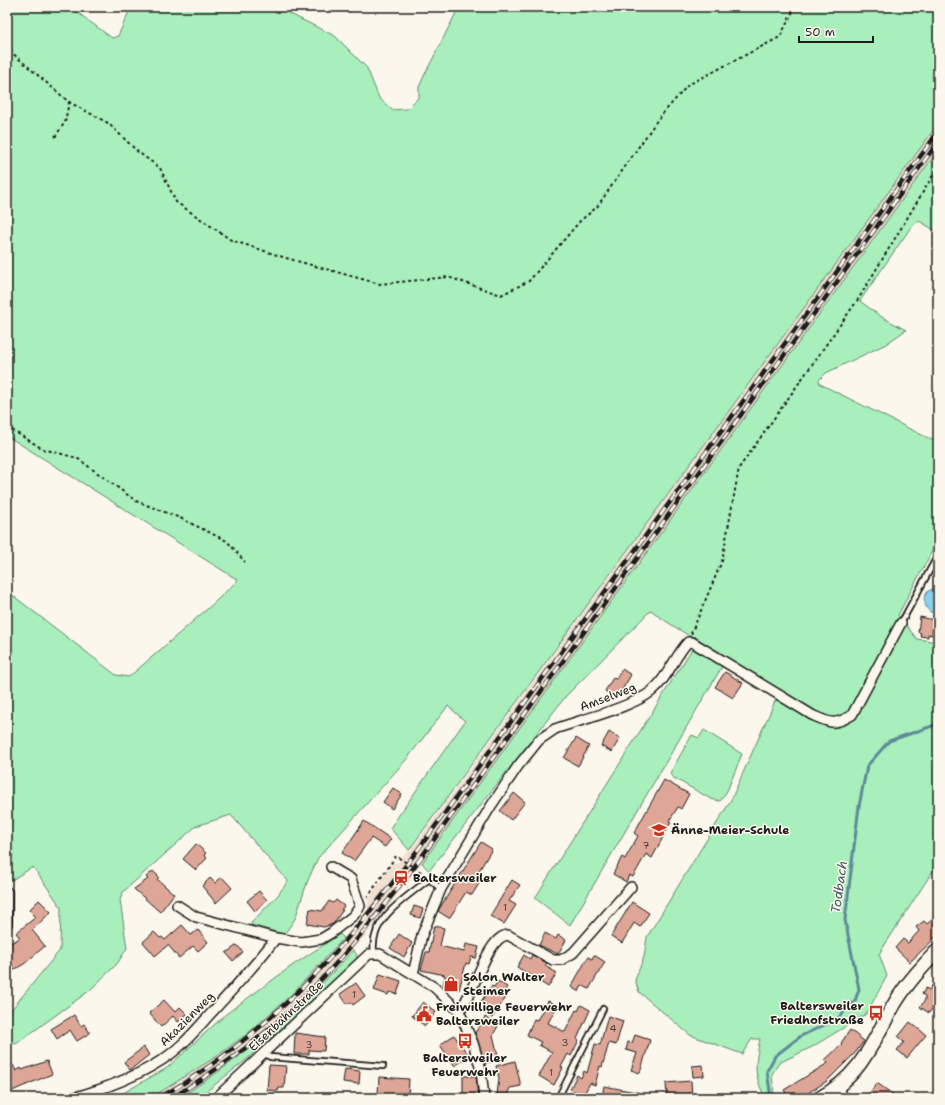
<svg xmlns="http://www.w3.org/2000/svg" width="945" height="1105" font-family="'Shantell Sans',sans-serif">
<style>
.built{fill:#f2dfd2}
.green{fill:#a8efbc;stroke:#62866c}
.water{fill:#8ad2eb;stroke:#5e8998}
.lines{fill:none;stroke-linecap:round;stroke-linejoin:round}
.stream{stroke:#5e8998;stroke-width:3}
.building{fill:#dea697;stroke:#1c1c1c}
.service-casing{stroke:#1c1c1c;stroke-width:8}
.minor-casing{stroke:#1c1c1c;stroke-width:12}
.secondary-casing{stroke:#1c1c1c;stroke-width:16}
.path{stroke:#1c1c1c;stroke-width:2;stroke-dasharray:3 3;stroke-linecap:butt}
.service{stroke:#fbf7ec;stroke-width:4.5}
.minor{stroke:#fbf7ec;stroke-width:9}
.secondary{stroke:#fbf7ec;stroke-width:13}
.rail-casing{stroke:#1c1c1c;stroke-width:4.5}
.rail{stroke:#fbf7ec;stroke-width:3;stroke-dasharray:9;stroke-linecap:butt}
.labels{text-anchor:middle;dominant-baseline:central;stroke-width:3;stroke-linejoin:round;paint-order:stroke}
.number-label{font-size:10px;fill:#4c3e3b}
.street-label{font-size:12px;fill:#1c1c1c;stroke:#fbf7ec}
.poi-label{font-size:12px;font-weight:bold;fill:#1c1c1c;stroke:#fbf7ec;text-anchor:start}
.water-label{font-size:13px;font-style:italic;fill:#425c64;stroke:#fbf7ec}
</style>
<rect width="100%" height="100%" fill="#fbf7ec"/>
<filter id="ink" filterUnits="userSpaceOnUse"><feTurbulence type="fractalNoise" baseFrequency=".025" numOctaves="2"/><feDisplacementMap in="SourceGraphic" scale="8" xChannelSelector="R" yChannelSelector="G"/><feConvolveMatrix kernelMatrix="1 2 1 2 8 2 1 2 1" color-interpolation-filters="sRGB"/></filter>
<g filter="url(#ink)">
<path class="built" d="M 938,124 L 938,150 L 433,848 L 367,934 L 299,1006 L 255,1045 L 179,1098 L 151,1098 L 190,1074 L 247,1034 L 290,996 L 356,925 L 367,909 L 368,900 L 393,862 L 397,863 L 420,838 Z"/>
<path class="green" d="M 7,7 L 70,7 L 112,38 L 118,36 L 131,7 L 276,7 L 335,36 L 367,68 L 379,98 L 392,110 L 407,109 L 419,97 L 419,87 L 424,76 L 459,7 L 938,7 L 938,124 L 409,850 L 390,828 L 465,721 L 448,706 L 406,760 L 318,858 L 308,880 L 295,919 L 286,932 L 283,934 L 252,925 L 251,923 L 278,895 L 288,881 L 231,815 L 196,826 L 123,892 L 120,900 L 127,948 L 117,964 L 89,991 L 16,1044 L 7,1040 L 7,1015 L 60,950 L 61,907 L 33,867 L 10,881 L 7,871 L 7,591 L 116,675 L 129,677 L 214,603 L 238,580 L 7,436 Z
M 938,150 L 938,232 L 919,221 L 911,227 L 860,301 L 880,316 L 906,330 L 886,344 L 826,373 L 819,380 L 820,384 L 938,443 L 938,540 L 898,615 L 917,639 L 938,642 L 938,863 L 879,954 L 887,976 L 866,1014 L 812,1047 L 779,1063 L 772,1074 L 774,1098 L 765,1098 C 753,1072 755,1066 760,1039 L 752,1039 L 742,1054 L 690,1035 L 639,992 L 635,980 L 644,957 L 647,937 L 731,800 L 776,699 L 723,665 L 570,925 L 535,898 L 697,641 L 661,618 L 651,610 L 566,696 L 429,871 L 422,863 Z
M 704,730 L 742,754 L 727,791 L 720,801 L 711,799 L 672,777 L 670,773 L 692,735 L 699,738 Z
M 340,934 L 344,938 L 290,996 L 247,1034 L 214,1058 L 151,1098 L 109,1098 L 123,1093 L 167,1068 L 226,1014 L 293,965 Z
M 353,950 L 357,955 L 356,962 L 246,1060 L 198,1098 L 179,1098 C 244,1057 302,1008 353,950 Z"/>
<path class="water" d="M 938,587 L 938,613 L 930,612 L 926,607 L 924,598 L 928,591 Z"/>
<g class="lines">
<path class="stream" d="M 771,1098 L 767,1071 L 775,1056 L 801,1036 L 837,1019 L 855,1001 L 859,989 L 845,920 L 859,806 L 867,766 L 889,741 L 938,724"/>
</g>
<path class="building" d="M 920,617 L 934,620 L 932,635 L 928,634 L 928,637 L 920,636 L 921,633 L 918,632 Z
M 622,669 L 631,675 L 617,698 L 605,691 L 613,678 L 616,679 Z
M 725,672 L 743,683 L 733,698 L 715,687 Z
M 609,732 L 620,738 L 612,752 L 601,746 Z
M 576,738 L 589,746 L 578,766 L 564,758 Z
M 664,780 L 689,794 L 681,809 L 678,807 L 669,821 L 671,822 L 652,858 L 646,854 L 633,877 L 629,875 L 626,882 L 613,874 L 622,857 L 625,859 L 638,836 L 634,833 Z
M 393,788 L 402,794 L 392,809 L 383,802 Z
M 514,793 L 525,802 L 511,820 L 500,811 Z
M 364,821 L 391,839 L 385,847 L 371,838 L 354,861 L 342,853 Z
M 481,842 L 492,849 L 477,874 L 483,877 L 472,895 L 466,892 L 450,917 L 447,917 L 438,911 L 441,906 Z
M 196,844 L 206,853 L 204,855 L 207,858 L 196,870 L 183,859 Z
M 153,871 L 159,877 L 157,879 L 174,894 L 160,912 L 134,889 L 148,879 L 146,877 Z
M 222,877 L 232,888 L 216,903 L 202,886 L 210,878 L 215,883 Z
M 512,880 L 520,885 L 509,901 L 516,905 L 504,924 L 490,916 Z
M 259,891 L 267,900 L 255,911 L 247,901 Z
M 39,900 L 51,912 L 32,930 L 45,946 L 24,964 L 7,974 L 7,954 L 10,952 L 7,945 L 20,938 L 16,933 L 36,917 L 29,910 Z
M 336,900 L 344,906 L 341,910 L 343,910 L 333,924 L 324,927 L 307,924 L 310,909 L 322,911 L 329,901 L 333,903 Z
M 632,902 L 649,913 L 640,927 L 634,923 L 622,943 L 611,936 Z
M 414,906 L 423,909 L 420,918 L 411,915 Z
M 938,915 L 938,935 L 910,962 L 895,948 L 903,939 L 908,943 L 919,931 L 916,927 L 924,921 L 927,924 Z
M 182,925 L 191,935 L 198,930 L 208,942 L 198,951 L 193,946 L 179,958 L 168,945 L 155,956 L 143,942 L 154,932 L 160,938 L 162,937 L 165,940 Z
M 434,926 L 444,928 L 440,946 L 464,952 L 466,944 L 479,947 L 476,958 L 471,957 L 469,964 L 466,963 L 459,990 L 443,985 L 445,975 L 421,970 L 426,952 L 429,952 Z
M 545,933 L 556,939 L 558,935 L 566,940 L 558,954 L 539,945 Z
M 399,934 L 412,943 L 404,957 L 390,948 Z
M 237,945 L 243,952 L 233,961 L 226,953 Z
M 524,955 L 530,959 L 532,955 L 547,963 L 545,966 L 557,973 L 548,987 L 517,967 Z
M 594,955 L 605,962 L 589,989 L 582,985 L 579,992 L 571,987 L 588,957 L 592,959 Z
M 380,974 L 401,981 L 397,994 L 389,992 L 388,995 L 374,990 Z
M 938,977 L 938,1009 L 934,1006 L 929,1013 L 920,1007 L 925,1000 L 925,996 L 922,994 L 926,988 L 929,990 Z
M 498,981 L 507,987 L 503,993 L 507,996 L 492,1018 L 477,1008 L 491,986 L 494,987 Z
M 356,983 L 365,996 L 353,1005 L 351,1002 L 347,1004 L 340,994 Z
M 164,1000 L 175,1012 L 180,1007 L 187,1014 L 178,1022 L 173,1016 L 161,1027 L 149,1013 Z
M 548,1001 L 557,1006 L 548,1023 L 565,1032 L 576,1010 L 578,1011 L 581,1005 L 590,1010 L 577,1039 L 579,1040 L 571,1056 L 568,1054 L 561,1067 L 563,1068 L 554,1085 L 539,1076 L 552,1052 L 539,1045 L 541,1042 L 527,1035 L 534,1019 L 537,1020 Z
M 423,1002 L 436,1012 L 425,1026 L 412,1016 Z
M 74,1015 L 81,1026 L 84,1024 L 90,1033 L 77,1041 L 70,1030 L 57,1039 L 51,1029 Z
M 608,1016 L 623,1021 L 616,1045 L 609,1043 L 602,1067 L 600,1066 L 595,1085 L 590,1083 L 583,1096 L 570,1089 L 577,1075 L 581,1078 L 584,1071 L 587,1073 L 595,1044 L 600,1045 Z
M 485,1017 L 498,1026 L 493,1035 L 499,1060 L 485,1063 L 475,1033 Z
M 910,1022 L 926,1035 L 907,1058 L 897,1050 L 904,1042 L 898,1037 Z
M 850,1030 L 864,1041 L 855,1053 L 827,1081 L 800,1098 L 789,1098 L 784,1090 L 828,1063 L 825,1060 L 842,1044 L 841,1043 Z
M 295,1033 L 325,1037 L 324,1051 L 309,1050 L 309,1054 L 294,1054 Z
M 454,1035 L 469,1056 L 455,1066 L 440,1045 Z
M 635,1035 L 650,1040 L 640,1073 L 631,1070 L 637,1053 L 626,1050 L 628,1042 L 632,1043 Z
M 144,1047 L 149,1055 L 130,1070 L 124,1062 Z
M 47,1061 L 52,1074 L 12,1091 L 7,1078 L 7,1068 L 13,1065 L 16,1071 L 21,1068 L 22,1070 Z
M 515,1061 L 521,1086 L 510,1088 L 506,1097 L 497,1095 L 499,1078 L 496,1066 Z
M 269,1065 L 286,1066 L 284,1088 L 279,1088 L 278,1091 L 267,1090 Z
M 703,1065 L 704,1076 L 693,1077 L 692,1066 Z
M 345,1069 L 360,1071 L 359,1084 L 343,1082 Z
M 463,1076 L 476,1076 L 478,1098 L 463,1098 Z
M 379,1077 L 409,1079 L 408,1096 L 378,1094 Z
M 691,1081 L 692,1098 L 667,1098 L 666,1083 Z
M 877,1083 L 898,1098 L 866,1098 Z
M 604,1086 L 646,1094 L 646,1098 L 602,1098 Z"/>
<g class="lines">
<g class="service-casing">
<path id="service" d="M 901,623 L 938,555
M 374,952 C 369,919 406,898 429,879 L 441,889
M 264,1053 L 270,1057 L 383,1066
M 558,1098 L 603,1009"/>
</g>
<g class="minor-casing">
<path id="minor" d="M 7,892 L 7,924
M 177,905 L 196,917 L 276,938 L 301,942 L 321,939 L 331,933 L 354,915 L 360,906 L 351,879 L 331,867
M 413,974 L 422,935 L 441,889 L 491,806 L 518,766 L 539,740 L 555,729 C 580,720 633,707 652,691 C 668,678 674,657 688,642 L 692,642 L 812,715 C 830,723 834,726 852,715 L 901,623
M 459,1011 C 474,995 487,936 508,935 L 553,960 L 561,960 L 573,953 L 631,887
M 837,1087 L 843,1098
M 72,1098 C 104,1089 134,1078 162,1060 C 183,1047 198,1027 215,1009 C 236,986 257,963 276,938
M 216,1098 L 369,954 L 380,954 L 434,987 L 459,1011 L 473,1043 L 481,1070 L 484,1098"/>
</g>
<g class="secondary-casing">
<path id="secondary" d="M 820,1098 C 863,1074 872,1042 895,1003 C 907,983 923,966 938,950"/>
</g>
<path class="path" d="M 7,45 L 11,52 L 69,102 L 108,123 L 138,152 L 160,168 L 176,202 L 231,240 L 286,258 L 380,284 L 448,277 L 501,295 L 529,281 L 580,221 L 597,207 L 658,119 L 688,85 L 780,37 L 795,7
M 55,137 L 65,122 L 69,102
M 7,427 L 43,449 L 77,458 L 136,501 L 180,518 L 227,541 L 245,562
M 691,634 L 722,561 L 739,468 L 859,298 L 938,167
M 367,898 L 396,856 L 424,874"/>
<use href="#service" class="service"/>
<use href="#minor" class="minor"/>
<use href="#secondary" class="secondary"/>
<g class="rail-casing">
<path id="rail" d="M 159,1098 C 277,1031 352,939 431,832 L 938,132
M 172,1098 C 199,1081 227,1063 252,1043 C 318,992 370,925 420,859 L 938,142"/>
</g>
<use href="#rail" class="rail"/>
</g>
</g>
<defs>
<g id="school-bare" transform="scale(1.2)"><path d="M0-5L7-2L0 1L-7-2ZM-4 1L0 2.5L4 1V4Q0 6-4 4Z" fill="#c8321e" stroke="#fbf7ec" stroke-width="2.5" paint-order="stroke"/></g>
<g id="station-bare" transform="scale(1.2)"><path d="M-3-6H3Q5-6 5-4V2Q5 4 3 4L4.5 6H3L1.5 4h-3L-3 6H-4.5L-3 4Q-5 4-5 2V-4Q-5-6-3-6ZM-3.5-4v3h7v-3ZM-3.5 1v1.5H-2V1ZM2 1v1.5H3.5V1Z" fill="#c8321e" stroke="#fbf7ec" stroke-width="2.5" paint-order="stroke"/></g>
<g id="shop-bare" transform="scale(1.2)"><path d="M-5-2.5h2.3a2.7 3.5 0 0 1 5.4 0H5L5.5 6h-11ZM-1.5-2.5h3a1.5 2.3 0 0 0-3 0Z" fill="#c8321e" stroke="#fbf7ec" stroke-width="2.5" paint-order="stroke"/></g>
<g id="bus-bare" transform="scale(1.2)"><path d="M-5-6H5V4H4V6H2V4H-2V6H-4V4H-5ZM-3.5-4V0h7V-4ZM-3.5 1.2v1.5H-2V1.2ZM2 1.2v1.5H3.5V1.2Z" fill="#c8321e" stroke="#fbf7ec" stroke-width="2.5" paint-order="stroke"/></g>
<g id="civic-bare" transform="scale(1.2)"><path d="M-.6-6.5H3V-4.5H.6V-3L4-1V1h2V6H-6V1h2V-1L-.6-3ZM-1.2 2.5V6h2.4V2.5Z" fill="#c8321e" stroke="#fbf7ec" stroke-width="2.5" paint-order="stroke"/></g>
</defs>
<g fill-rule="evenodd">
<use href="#school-bare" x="659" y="830"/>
<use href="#station-bare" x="401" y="878"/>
<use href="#shop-bare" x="451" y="984"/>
<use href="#bus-bare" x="876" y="1013"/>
<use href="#civic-bare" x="424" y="1014"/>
<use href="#bus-bare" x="465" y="1041"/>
</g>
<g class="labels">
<g class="number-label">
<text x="646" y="845">7</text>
<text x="505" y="907">1</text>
<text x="354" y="994">1</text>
<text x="613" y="1028">4</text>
<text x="565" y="1042">3</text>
<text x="309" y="1044">3</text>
<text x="551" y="1072">1</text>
</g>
<g class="street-label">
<text transform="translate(608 697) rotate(-21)">Amselweg</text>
<text transform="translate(286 1016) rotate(-43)">Eisenbahnstraße</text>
<text transform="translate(187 1019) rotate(-45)">Akazienweg</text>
</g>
<g class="poi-label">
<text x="671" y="830">Änne-Meier-Schule</text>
<text x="413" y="878">Baltersweiler</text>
<text x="463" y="977">Salon Walter<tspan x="463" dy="14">Steimer</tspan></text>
<text x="864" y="1006" text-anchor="end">Baltersweiler<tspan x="864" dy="14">Friedhofstraße</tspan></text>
<text x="436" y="1007">Freiwillige Feuerwehr<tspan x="436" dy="14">Baltersweiler</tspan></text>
<text x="465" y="1058" text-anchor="middle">Baltersweiler<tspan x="465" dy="14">Feuerwehr</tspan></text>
</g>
<g class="water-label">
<text transform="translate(839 887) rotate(-82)">Todbach</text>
</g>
</g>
<rect width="945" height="1105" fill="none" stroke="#fbf7ec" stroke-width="24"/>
<rect x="12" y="12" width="921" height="1081" fill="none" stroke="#1c1c1c" stroke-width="1.5" filter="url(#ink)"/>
<path d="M799 36v6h74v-6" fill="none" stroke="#1c1c1c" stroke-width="2"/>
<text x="805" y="36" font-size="12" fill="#1c1c1c" stroke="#fbf7ec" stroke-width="3" paint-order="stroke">50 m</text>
</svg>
